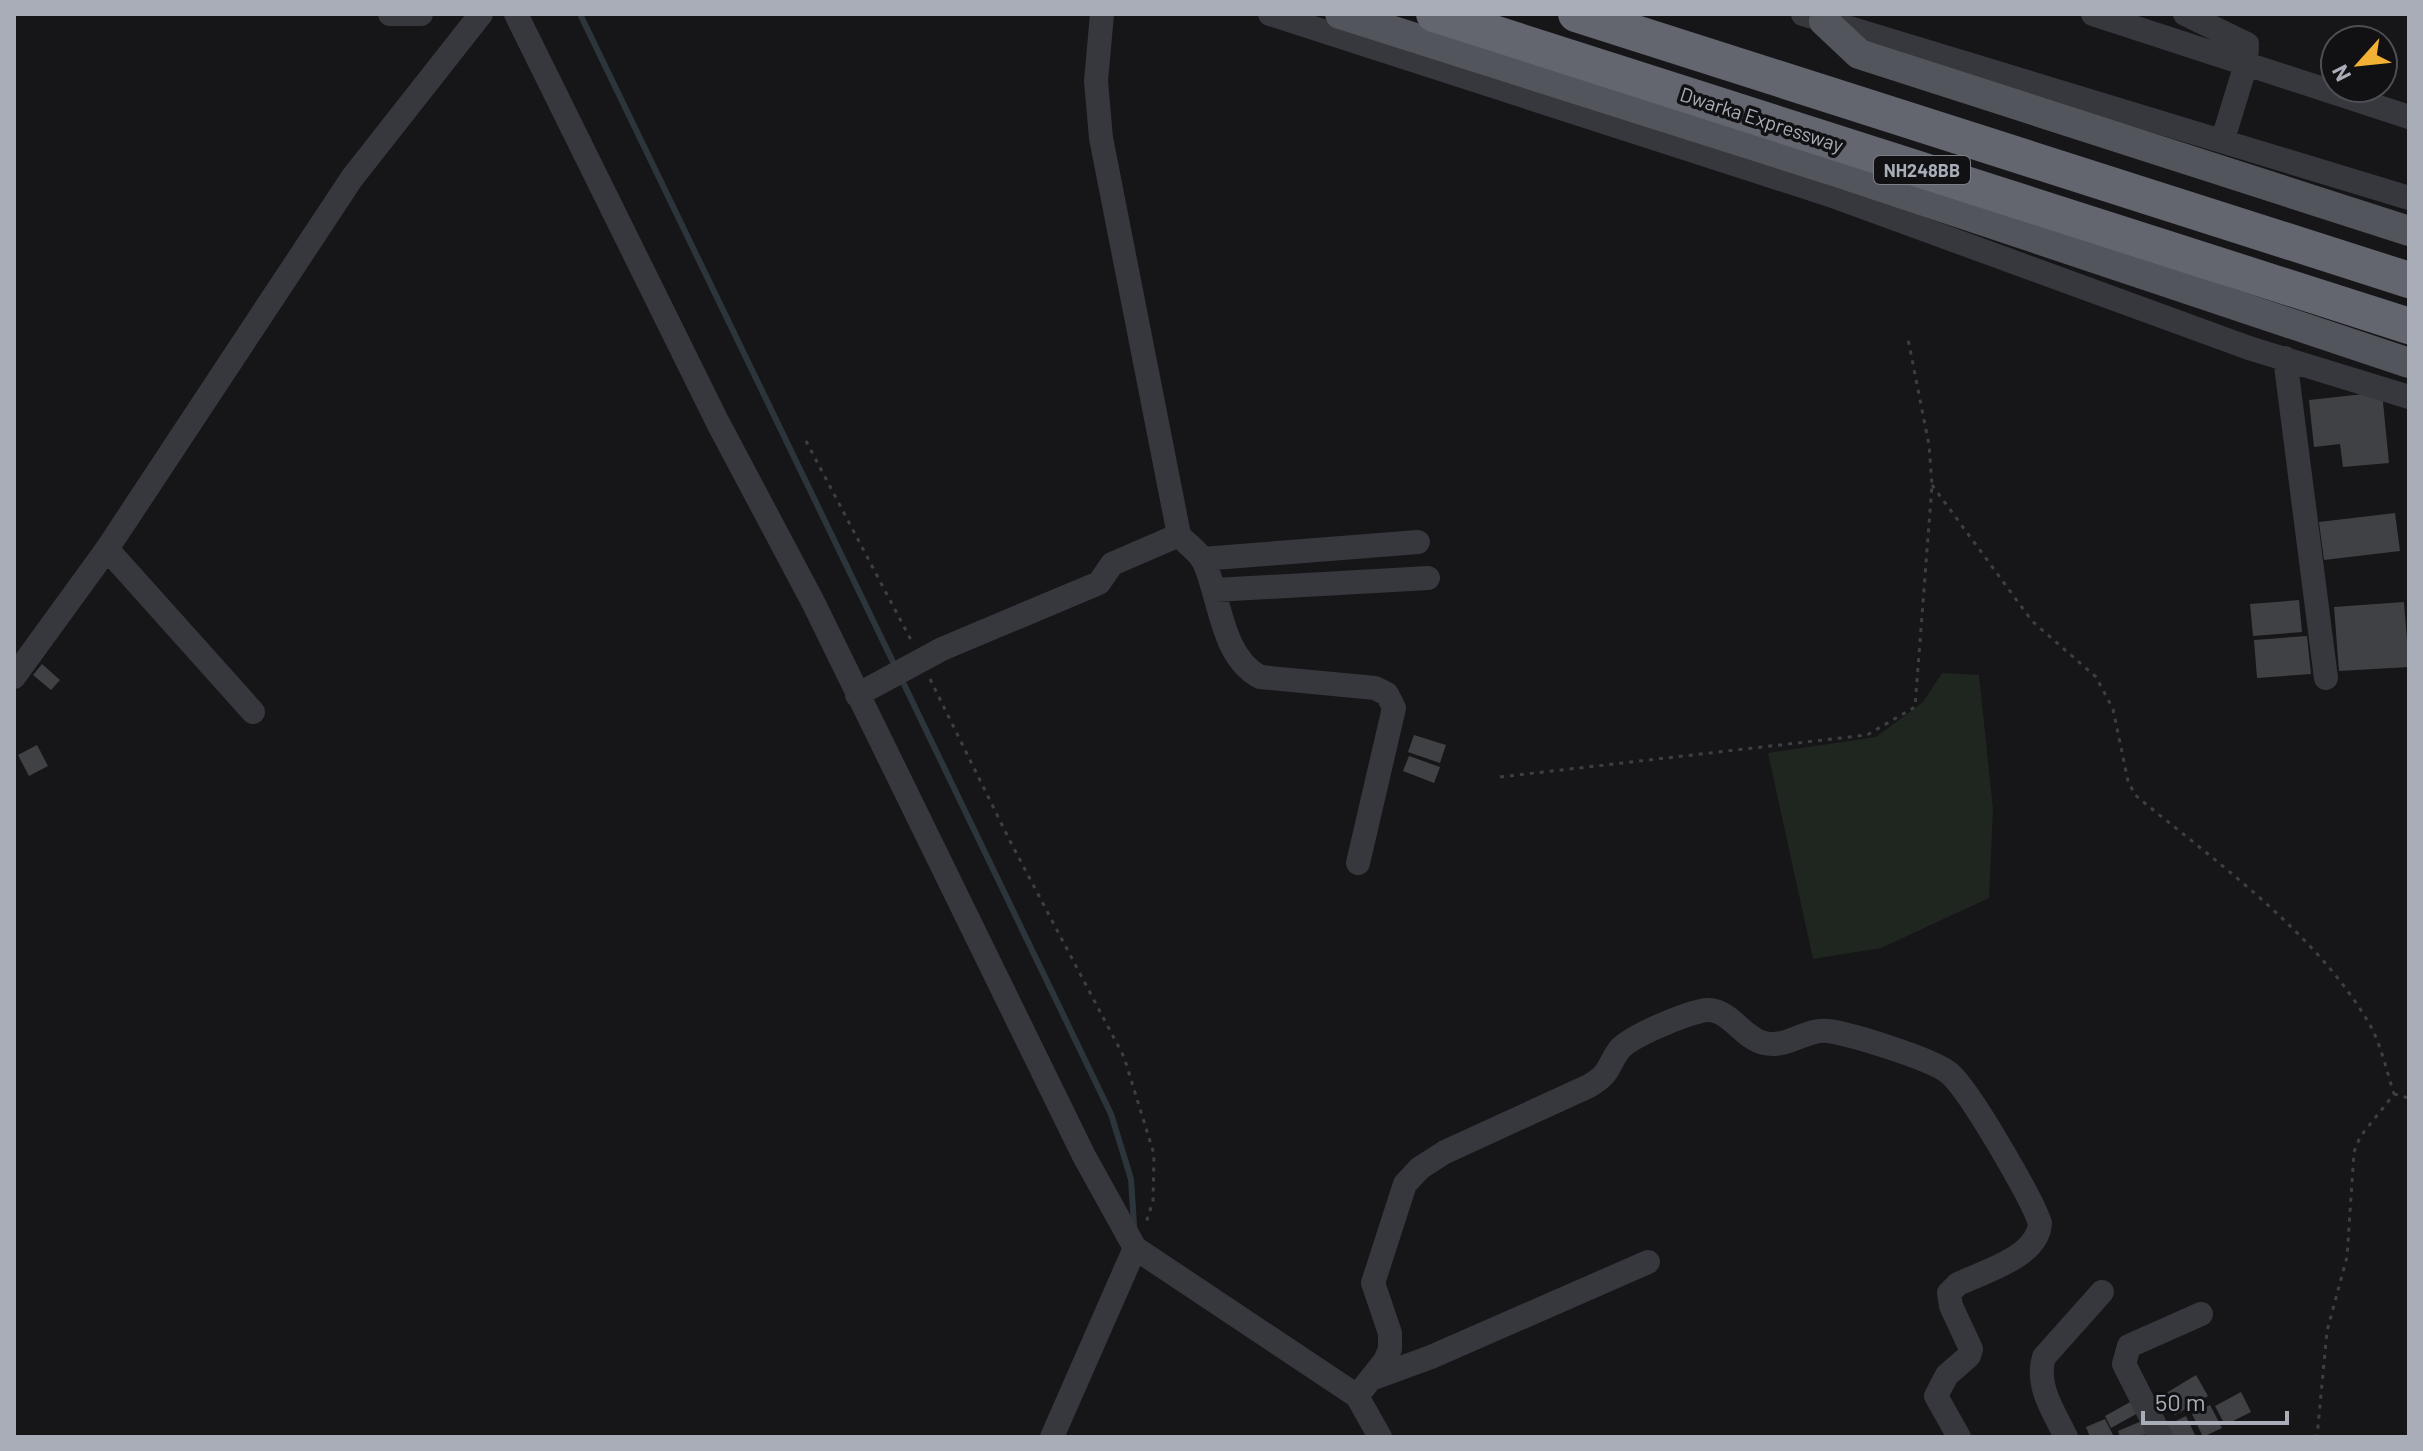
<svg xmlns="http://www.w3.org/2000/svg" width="2423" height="1451" font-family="Barlow,sans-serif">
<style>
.green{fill:#1e261f}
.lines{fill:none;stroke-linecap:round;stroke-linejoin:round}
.stream{stroke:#2c353c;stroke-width:6}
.building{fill:#404145}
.path{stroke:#3d3f44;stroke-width:3;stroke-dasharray:4 6;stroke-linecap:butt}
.minor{stroke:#37383d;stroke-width:24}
.major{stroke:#53555c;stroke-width:30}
.highway{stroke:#63666e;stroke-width:36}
.labels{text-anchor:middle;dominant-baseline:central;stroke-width:7;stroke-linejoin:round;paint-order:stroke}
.shield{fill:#111113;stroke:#7b7e86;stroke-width:2}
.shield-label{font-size:18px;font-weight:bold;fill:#a8adb8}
.street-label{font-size:20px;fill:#a8adb8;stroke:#111113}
</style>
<rect width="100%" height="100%" fill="#161618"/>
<path class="green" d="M 1942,673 L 1979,675 L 1993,809 L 1989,898 L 1881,948 L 1813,959 L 1768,753 L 1876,737 L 1923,702 Z"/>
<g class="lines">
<path class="stream" d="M 580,14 L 895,666
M 900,676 L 1111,1114 L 1131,1179 L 1134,1225"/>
</g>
<path class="building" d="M 2382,392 L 2389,463 L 2343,467 L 2340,444 L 2314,447 L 2309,400 Z
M 2395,513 L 2400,551 L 2324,560 L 2319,522 Z
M 2299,600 L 2302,632 L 2253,636 L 2250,604 Z
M 2404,602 L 2409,667 L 2339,671 L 2334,607 Z
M 2307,636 L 2311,674 L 2257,678 L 2254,640 Z
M 42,664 L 60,680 L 51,690 L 33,675 Z
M 1414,735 L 1446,745 L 1440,763 L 1408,752 Z
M 37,745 L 48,766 L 29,776 L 18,755 Z
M 1409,756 L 1440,767 L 1434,783 L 1403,771 Z
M 2196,1375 L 2208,1396 L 2175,1415 L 2163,1395 Z
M 2241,1392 L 2251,1412 L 2225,1425 L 2215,1406 Z
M 2132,1401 L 2138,1413 L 2111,1428 L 2105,1416 Z
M 2210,1405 L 2222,1428 L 2203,1437 L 2192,1414 Z
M 2186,1416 L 2196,1437 L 2170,1437 L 2165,1426 Z
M 2105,1419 L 2114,1437 L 2090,1437 L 2086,1427 Z
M 2144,1420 L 2151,1434 L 2120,1437 L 2118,1431 Z"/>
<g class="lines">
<path class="path" d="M 806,441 L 911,640
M 1932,485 L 2032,621 L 2096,677 L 2113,709 L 2128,781 L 2135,795 C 2216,862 2317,933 2370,1025 C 2381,1045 2387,1072 2394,1094 L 2360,1137 L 2354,1152 L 2347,1257 L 2327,1331 L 2317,1437
M 930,679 L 1010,841 L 1124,1057 L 1154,1154 L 1153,1201 L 1146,1223
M 1500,777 L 1867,735 L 1915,707 L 1932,485 L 1929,445 L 1908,339
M 2394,1094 L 2409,1098"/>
<path class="minor" d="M 390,14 L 421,14
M 516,14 L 718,423 L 813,602 L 1084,1156 L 1135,1248 L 1357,1396 L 1380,1437
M 1102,14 L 1096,81 L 1101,138 L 1179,535 C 1187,545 1198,550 1204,562 C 1221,600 1221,656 1260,677 L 1375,688 L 1387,694 L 1394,708 L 1358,863
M 1270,14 L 1830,195 L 2249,348 L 2409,397
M 1803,14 L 2409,198
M 2093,14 L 2409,117
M 2185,14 L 2247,44 L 2246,64 L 2223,139
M 2285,358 L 2326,678
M 107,549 L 253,712
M 1202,559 L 1418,542
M 1215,590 L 1428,578
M 14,677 L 107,549 L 352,178 L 481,14
M 857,695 L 942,649 L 1099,583 L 1112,564 L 1179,535
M 1371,1379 L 1431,1357 L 1648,1262
M 1357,1396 L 1385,1361 L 1390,1349 L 1390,1333 L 1373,1283 L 1405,1184 L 1420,1168 L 1445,1152 L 1589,1086 C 1612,1072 1606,1068 1619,1050 C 1630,1036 1683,1015 1701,1011 C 1728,1004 1741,1038 1764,1043 C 1787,1049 1806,1028 1828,1031 C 1851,1034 1932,1059 1949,1073 C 1969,1089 2031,1197 2040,1223 C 2038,1257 1985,1271 1958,1284 L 1949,1293 L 1951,1306 L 1971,1349 L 1969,1356 L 1947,1375 L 1936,1396 L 1959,1437
M 1052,1437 L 1135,1248
M 2066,1437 C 2054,1412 2035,1385 2044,1357 L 2102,1292
M 2161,1437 L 2124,1364 L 2129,1346 L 2201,1314"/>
<path class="major" d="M 1340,14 L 1837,172 L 2409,363
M 1824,21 L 1859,54 L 2409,231"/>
<path class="highway" d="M 1434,14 L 2409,326
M 1576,14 L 2409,280"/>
</g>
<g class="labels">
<rect class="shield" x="1874" y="156" width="96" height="28" rx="6"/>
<g class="shield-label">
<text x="1922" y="170">NH248BB</text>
</g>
<g class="street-label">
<text transform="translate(1762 119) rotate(18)">Dwarka Expressway</text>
</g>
</g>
<rect width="2423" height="1451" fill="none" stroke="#a8adb8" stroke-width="32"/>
<g transform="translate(2359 64) rotate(243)"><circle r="38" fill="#111113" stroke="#4d4f55" stroke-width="2"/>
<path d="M0-6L14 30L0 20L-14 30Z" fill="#f2b134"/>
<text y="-12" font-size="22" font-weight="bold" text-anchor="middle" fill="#a8adb8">N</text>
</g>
<path d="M2143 1411v12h144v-12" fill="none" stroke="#a8adb8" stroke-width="4"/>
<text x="2155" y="1411" font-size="24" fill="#a8adb8" stroke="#111113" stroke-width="6" paint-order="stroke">50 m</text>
</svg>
